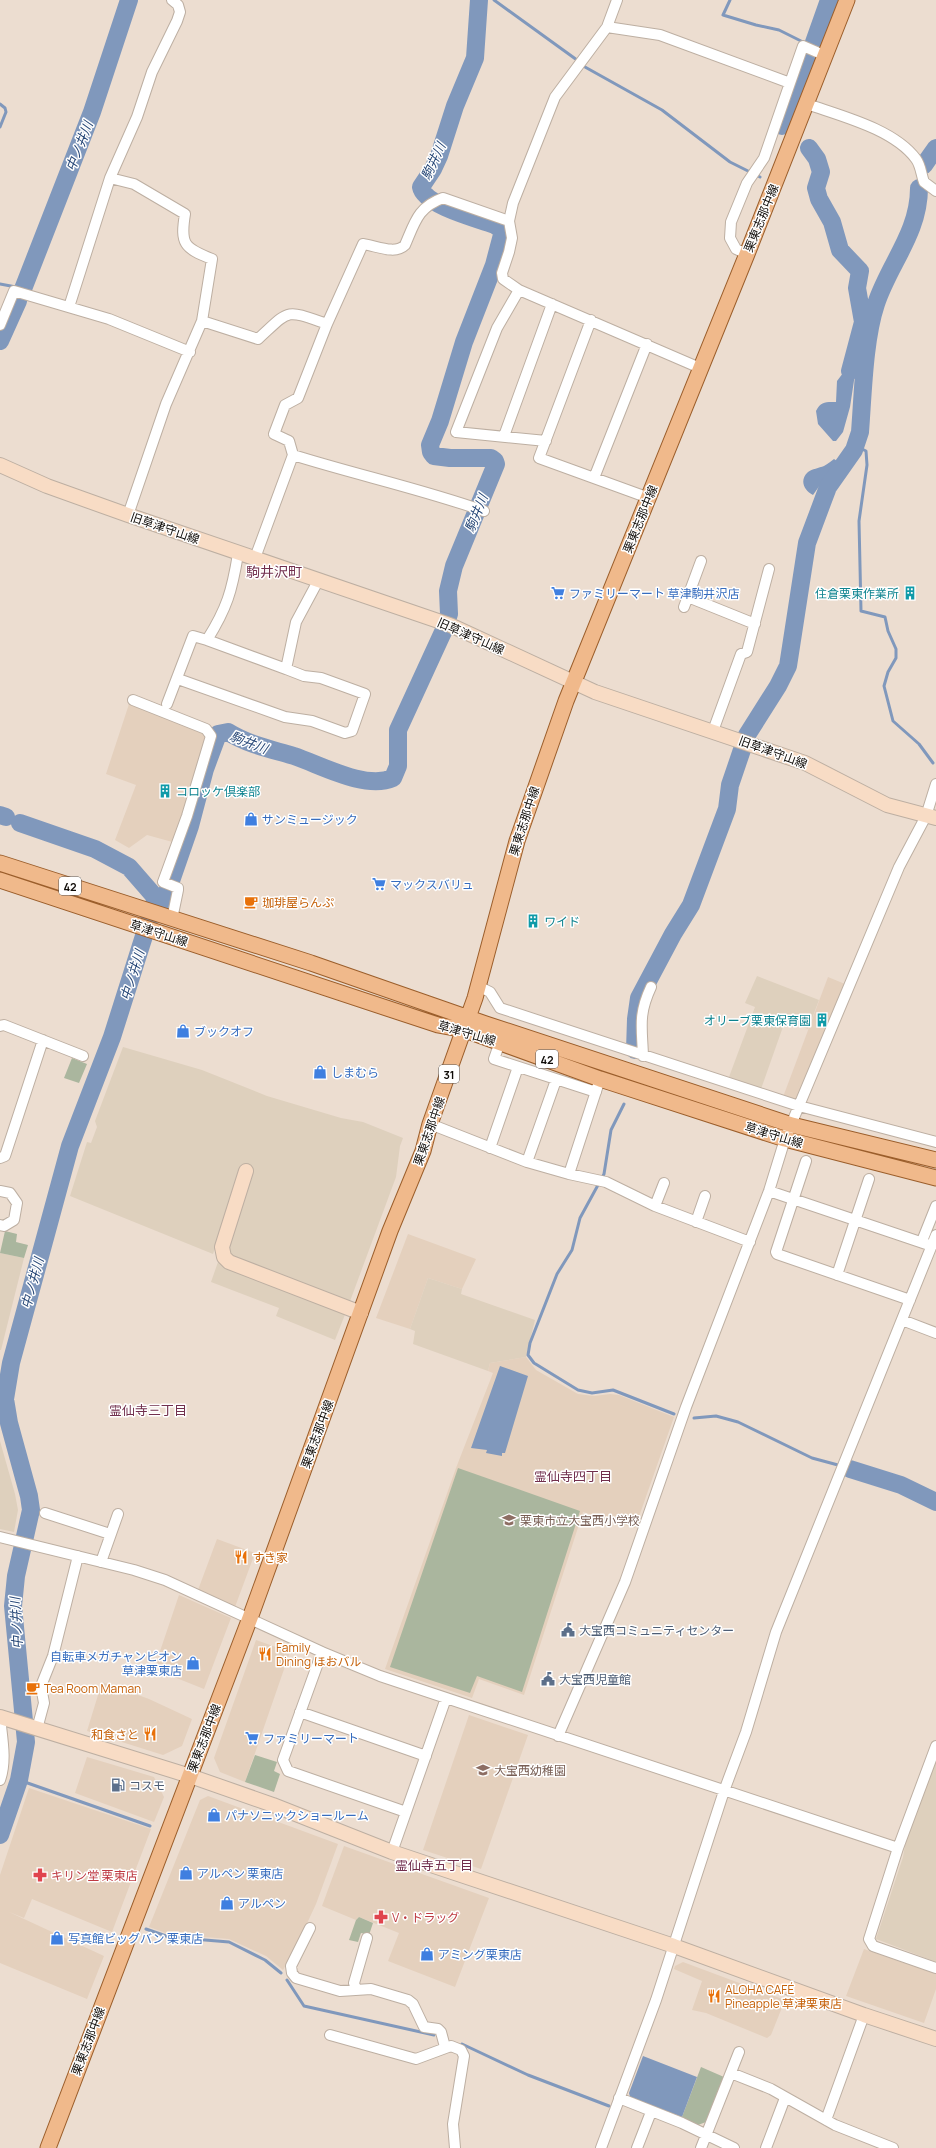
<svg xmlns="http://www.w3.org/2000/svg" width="936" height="2148" font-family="Manrope,'Noto Sans JP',sans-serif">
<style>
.built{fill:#e4d0bd}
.industrial{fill:#ded0bd}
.green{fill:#aab69e}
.water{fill:#8098bc}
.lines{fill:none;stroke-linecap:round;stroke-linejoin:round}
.stream{stroke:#8098bc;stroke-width:3}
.river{stroke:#8098bc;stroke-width:18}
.street-casing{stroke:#bdafa2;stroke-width:12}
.secondary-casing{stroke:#bdafa2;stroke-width:16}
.primary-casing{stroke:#9b5e2b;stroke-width:17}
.street{stroke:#fff;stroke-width:10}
.secondary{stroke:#f8dcc5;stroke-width:14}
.primary{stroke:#f0b98b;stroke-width:15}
.labels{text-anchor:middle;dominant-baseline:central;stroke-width:3;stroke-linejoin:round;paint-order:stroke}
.shield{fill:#fff;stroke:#585552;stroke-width:1}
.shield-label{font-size:11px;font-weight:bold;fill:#100c08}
.street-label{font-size:12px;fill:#100c08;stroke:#fff}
.shop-label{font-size:12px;fill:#366cbe;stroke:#fff;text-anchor:start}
.culture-label{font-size:12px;fill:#0d838f;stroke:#fff;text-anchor:end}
.food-label{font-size:12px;fill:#c56008;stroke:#fff;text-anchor:start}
.education-label{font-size:12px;fill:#785e54;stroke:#fff;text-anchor:start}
.service-label{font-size:12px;fill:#4e5e75;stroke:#fff;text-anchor:start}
.health-label{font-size:12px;fill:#be3a42;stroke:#fff;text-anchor:start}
.water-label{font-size:13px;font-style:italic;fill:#264777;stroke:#fff}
.neighbourhood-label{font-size:13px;fill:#712f4d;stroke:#fff}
.quarter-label{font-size:14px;fill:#712f4d;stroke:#fff}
</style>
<rect width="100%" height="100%" fill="#ecddd0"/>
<path class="built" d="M 130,701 L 207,735 L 176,843 L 147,835 L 129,848 L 115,840 L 136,785 L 106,774 Z
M 828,977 L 845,984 L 795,1101 L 783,1097 Z
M 408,1234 L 476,1259 L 462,1289 L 428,1278 L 410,1329 L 376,1318 Z
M 526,1357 L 536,1370 L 578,1394 L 594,1396 L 610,1394 L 619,1395 L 674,1417 L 635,1528 L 583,1512 L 524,1695 L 479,1679 L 472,1698 L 385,1669 L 456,1468 L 493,1373 L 488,1371 L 490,1363 Z
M 217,1539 L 255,1553 L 235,1607 L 198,1590 Z
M 179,1595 L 231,1618 L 204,1689 L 154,1669 Z
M 256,1640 L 290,1652 L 245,1782 L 220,1772 L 214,1758 Z
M 102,1682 L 149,1699 L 192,1719 L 182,1746 L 163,1755 L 87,1731 Z
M 469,1715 L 528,1735 L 481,1869 L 423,1850 Z
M 87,1757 L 154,1777 L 164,1797 L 154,1822 L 75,1793 Z
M 29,1788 L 151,1829 L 112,1932 L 32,1899 L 24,1918 L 9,1912 L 104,1956 L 87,1999 L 0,1963 L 0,1875 Z
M 208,1796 L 338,1844 L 316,1904 L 296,1947 L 283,1970 L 266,1956 L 229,1939 L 169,1934 L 149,1927 L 200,1800 Z
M 344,1846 L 489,1898 L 455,1987 L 388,1961 L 399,1933 L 359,1917 L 356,1920 L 322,1906 Z
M 864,1949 L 936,1974 L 936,1989 L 924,2023 L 846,1996 Z
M 683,1962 L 785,2000 L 771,2035 L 767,2038 L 706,2013 L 692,2010 L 702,1981 L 674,1969 L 675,1966 Z"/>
<path class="industrial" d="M 757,976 L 819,1000 L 808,1029 L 785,1021 L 761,1089 L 729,1077 L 755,1007 L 745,1003 Z
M 123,1047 L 202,1070 L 267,1096 L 341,1118 L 363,1122 L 403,1138 L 400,1146 L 396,1177 L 349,1304 L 233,1259 L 228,1250 L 242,1173 L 213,1254 L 70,1196 L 87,1142 L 91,1143 L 97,1127 L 95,1121 Z
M 0,1253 L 24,1258 L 1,1350 L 0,1350 Z
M 218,1262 L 346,1312 L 335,1340 L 276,1316 L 279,1308 L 211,1282 Z
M 428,1278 L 462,1289 L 461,1294 L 535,1320 L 526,1357 L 490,1363 L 488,1371 L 413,1344 L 415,1331 L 410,1329 Z
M 0,1441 L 15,1494 L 18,1510 L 14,1532 L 0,1529 Z
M 936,1759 L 936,1962 L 876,1939 L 903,1857 L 908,1828 Z"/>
<path class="green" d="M 72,1058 L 87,1064 L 79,1083 L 64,1078 Z
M 5,1231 L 17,1234 L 16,1242 L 28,1245 L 24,1258 L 0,1253 Z
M 458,1468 L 580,1511 L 522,1692 L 477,1676 L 470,1693 L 390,1667 Z
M 255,1755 L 277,1762 L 274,1771 L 280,1774 L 274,1792 L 245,1782 Z
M 359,1917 L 373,1923 L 369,1935 L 361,1933 L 358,1942 L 349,1940 L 356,1920 Z
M 701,2067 L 724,2077 L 706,2122 L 698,2125 L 682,2117 Z"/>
<path class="water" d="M 846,369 L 855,374 L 850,407 L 843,432 L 836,441 L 833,441 L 818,424 L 816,411 C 821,401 826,402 836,402 L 837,381 Z
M 834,459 L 837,461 L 813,495 C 804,491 799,480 808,472 C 812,469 819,468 824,466 C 828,464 831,461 834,459 Z
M 500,1366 L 528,1376 L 505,1453 L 502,1453 L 502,1456 L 486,1453 L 487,1450 L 471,1448 Z
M 643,2056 L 697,2077 L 682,2117 L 630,2097 L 629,2093 Z"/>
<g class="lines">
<path class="stream" d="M 494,0 L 577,60
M 730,0 L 723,15 L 756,25 L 779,30 L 805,43
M 585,67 L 662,110 L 730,162 L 760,177
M 0,104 L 5,108 L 6,112 L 0,127
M 0,284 L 16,287
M 856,446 L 866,451 L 867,465 L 859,521 L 861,611 L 885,617 L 888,631 L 896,649 L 896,658 L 888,672 L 884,686 L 893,721 L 919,744 L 933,763
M 624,1104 L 611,1130 L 604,1174 L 580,1218 L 572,1250 L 557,1274 L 530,1343 L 528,1355 L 534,1363 L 578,1390 L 592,1393 L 613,1390 L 674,1414
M 694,1418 L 716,1416 L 738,1422 L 812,1458 L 838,1465
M 19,1780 L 150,1826
M 146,1929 L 169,1937 L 229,1942 L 265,1960 L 281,1973
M 287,1980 L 304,2006 L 434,2035
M 462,2044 L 528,2075 L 609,2106"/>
<path class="river" d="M 812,48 L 829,0
M 782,126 L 781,125 L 808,57
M 809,148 L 817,159 L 821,172 L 816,188 L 819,199 L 832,222 L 840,250 L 860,271 L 857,288 L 863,322 L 850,371
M 924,165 L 936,148
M 23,289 L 92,112 L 129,0
M 0,341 L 18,301
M 0,815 L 6,817
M 20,823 L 95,849 L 129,867 L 156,898
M 156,898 L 164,901 L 190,826 L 205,769 L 218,734 L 228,732 C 249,745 271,749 294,756 C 321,765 365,790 393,778 L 398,766 L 398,730 L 443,632 L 449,614 L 448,591 L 454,566 L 496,464 L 495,461 L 491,458 L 450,458 L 434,456 L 431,452 L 430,445 L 440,421 L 464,342 L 494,265 L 503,231 L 495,225 C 478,219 424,205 421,187 L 433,169 L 439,156 L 455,106 L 475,58 L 479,0
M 635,1050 L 636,1019 L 639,998 L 673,934 L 691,905 L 727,809 L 730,785 L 747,735 L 778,686 L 788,666 L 807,543 L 828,487 L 854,450 L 860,432 C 863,394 864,340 876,304 C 889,264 919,233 919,188
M 850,1469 L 901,1485 L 936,1502
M 0,1835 L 19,1780 L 26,1742 L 13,1606 L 16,1576 L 31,1510 L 29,1496 L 9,1423 L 5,1399 L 11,1363 L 70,1146 L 112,1037 L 156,898"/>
<g class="street-casing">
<path id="street" d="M 617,0 L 607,27 L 555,97 L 513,203 L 509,221 L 512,238 L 509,252 L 502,273 L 503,279 L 519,290 L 700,368
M 607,27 L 660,35 L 790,83 L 803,46 L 826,56
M 807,104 C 841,116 894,129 916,159 C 921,166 921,174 924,182 L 936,191
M 110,178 L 134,184 L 185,214 C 180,244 184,248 212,259 L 202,321 L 166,404 L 128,515
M 747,254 L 736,249 L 730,238 L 731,222 L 747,183 L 764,158 L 790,83
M 519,290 L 497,328 L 456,432 L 546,441
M 69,307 L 110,178 L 137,117 L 152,72 L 177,21 L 180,12 L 178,5 L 172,0
M 591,320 L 539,458 L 649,498
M 202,321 L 258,339 C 291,309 284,309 327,324
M 0,325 L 14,291 L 109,319 L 190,352
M 504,436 L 552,304
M 293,455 C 357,475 422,489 484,511
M 594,478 L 647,344
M 255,558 L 293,455 L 289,441 L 274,434 L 285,405 L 298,398 L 327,324 L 363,244 C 377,246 395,255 405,245 C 415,222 418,207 443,198 L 509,221
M 688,597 L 755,624
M 684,607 L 701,561
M 207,640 L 286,669
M 178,679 L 285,717 L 312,721 L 345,733 L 352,731 L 365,694 L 321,678 L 304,676 L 286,669 L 296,622 L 318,581
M 133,700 L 206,729 L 211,736 L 187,816 L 163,882 L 178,888 L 178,890 L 172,919
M 167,704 L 193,636 L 207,640 C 227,608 232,591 238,554
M 713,731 L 741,654 L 747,652 L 769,569
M 478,986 L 490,992 L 500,1008 L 799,1106 L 936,1142
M 0,1026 L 4,1025 L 83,1056
M 500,1042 L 494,1059 L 596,1092
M 643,1056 C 642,1027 638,1015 651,987
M 430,1124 L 527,1162 L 569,1174 L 600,1079
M 490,1148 L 518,1067
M 0,1158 L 5,1156 L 43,1040
M 806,1161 L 776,1252 L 777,1254 L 910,1300
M 527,1162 L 556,1080
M 569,1174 L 606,1182 L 655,1206 L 750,1242
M 0,1191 L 10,1193 L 17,1203 L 14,1220 L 4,1226 L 0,1225
M 769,1191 L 932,1246
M 655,1206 L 664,1183
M 696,1222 L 705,1196
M 922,1241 L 936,1206
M 837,1275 L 869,1179
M 902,1320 L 936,1333
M 45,1513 L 110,1534
M 0,1537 L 134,1570 L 165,1580 L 322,1652 L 380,1676 L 898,1848
M 101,1562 L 118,1514
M 322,1652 L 283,1760 L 288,1771 L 406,1812
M 300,1712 L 426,1756
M 37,1729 L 44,1703 L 41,1686 L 53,1656 L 78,1556
M 558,1736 L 625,1582 L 686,1407 L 769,1191 L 785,1139 L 899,867 L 926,816 L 936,784
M 936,1746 L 898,1848 L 869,1939 L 873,1946 L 936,1968
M 0,1780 C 7,1760 2,1738 0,1717
M 392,1852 L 446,1698
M 310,1928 L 291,1966 L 292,1973 L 296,1978 L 340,1991 L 371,1989 L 408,2000 L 413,2004 L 424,2027 L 438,2029 L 441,2032 L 445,2047
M 356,1990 L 354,1983 L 367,1938
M 330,2035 L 416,2059 L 451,2046 L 461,2050 L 464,2056 L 453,2124 L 455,2148
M 731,2073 L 771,2089 L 835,2125 L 893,2148
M 619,2098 L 682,2123 L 734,2148
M 826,2120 L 864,2015
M 601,2148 L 656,2000 L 724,1791 L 746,1732 L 776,1632 L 936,1235
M 637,2148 L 651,2112
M 701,2148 L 739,2052
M 766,2148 L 785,2098"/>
</g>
<g class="secondary-casing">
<path id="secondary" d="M 0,465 L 47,486 L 128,515 L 450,625 L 595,692 L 805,763 L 887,805 L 936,818
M 246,1171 L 222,1247 L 224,1257 L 229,1262 L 361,1313
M 0,1717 L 190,1776 L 273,1805 L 392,1852 L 674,1946 L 864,2015 L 936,2039"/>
</g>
<g class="primary-casing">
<path id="primary" d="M 0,863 L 311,963 L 486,1024 L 792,1125 L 936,1160
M 0,880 L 438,1025 L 465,1030 L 600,1079 L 785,1139 L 936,1178
M 48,2148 L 250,1618 L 390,1231 L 423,1151 L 430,1124 L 475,998 L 517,841 L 566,701 L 747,254 L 847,0"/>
</g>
<use href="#street" class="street"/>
<use href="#secondary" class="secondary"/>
<use href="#primary" class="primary"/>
</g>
<defs>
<g id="supermarket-bare" transform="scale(1.08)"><path d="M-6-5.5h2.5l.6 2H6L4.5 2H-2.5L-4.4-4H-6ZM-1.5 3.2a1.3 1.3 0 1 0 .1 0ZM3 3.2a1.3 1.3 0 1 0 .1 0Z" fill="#3f7fe0" stroke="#fff" stroke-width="2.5" paint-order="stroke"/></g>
<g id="building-bare" transform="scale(1.08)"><path d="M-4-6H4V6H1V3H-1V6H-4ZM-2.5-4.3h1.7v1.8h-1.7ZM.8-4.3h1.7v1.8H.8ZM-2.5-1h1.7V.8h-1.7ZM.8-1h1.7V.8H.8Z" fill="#0f9aa8" stroke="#fff" stroke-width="2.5" paint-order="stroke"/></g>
<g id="shop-bare" transform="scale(1.08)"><path d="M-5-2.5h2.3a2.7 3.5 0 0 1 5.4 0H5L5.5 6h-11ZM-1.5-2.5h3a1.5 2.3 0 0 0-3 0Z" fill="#3f7fe0" stroke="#fff" stroke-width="2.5" paint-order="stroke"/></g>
<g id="cafe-bare" transform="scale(1.08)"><path d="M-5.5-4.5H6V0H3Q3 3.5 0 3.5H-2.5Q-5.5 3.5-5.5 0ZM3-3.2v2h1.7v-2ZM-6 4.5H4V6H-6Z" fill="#e8710a" stroke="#fff" stroke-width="2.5" paint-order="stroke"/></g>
<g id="school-bare" transform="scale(1.08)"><path d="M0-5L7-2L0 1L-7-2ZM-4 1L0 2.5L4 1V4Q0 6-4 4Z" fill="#8d6e63" stroke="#fff" stroke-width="2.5" paint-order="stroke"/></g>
<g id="restaurant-bare" transform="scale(1.08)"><path d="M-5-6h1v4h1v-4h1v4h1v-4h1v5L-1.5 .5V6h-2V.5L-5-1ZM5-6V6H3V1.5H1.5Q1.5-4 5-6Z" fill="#e8710a" stroke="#fff" stroke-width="2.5" paint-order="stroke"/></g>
<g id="civic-bare" transform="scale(1.08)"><path d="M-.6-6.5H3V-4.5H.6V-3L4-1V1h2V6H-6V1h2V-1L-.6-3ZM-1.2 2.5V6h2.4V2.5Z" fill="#5c6f8a" stroke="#fff" stroke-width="2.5" paint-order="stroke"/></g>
<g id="fuel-bare" transform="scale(1.08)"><path d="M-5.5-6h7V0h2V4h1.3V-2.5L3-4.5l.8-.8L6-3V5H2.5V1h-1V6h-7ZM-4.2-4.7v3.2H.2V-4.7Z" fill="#5c6f8a" stroke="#fff" stroke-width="2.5" paint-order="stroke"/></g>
<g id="pharmacy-bare" transform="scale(1.08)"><path d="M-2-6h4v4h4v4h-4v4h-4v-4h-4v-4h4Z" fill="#e0444e" stroke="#fff" stroke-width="2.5" paint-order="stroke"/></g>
</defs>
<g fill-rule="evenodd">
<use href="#supermarket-bare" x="558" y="593"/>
<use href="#building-bare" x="910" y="593"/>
<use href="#building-bare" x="165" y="791"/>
<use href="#shop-bare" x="251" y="819"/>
<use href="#supermarket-bare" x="379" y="884"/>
<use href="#cafe-bare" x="251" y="902"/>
<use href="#building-bare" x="533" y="921"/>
<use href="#building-bare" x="822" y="1020"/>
<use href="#shop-bare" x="183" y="1031"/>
<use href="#shop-bare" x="320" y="1072"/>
<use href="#school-bare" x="509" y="1520"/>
<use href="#restaurant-bare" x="241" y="1557"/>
<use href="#civic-bare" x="568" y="1630"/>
<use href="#restaurant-bare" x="265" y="1654"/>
<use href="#shop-bare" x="193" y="1663"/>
<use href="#civic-bare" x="548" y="1679"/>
<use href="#cafe-bare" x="33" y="1688"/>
<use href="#restaurant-bare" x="150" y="1734"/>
<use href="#supermarket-bare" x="252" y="1738"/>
<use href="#school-bare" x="483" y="1770"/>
<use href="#fuel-bare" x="118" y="1785"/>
<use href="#shop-bare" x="214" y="1815"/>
<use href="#shop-bare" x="186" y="1873"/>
<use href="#pharmacy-bare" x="40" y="1875"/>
<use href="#shop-bare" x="227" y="1903"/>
<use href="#pharmacy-bare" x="381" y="1917"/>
<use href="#shop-bare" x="57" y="1938"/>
<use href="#shop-bare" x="427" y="1954"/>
<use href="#restaurant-bare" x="714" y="1996"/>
</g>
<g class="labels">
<g class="shield">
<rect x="59" y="877" width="22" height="18" rx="3"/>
<rect x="536" y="1050" width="22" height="18" rx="3"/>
<rect x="439" y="1065" width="20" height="18" rx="3"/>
</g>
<g class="shield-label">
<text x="70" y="886">42</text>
<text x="547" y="1059">42</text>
<text x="449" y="1074">31</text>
</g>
<g class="street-label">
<text transform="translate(761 218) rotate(-68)">栗東志那中線</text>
<text transform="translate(640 519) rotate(-68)">栗東志那中線</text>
<text transform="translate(165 528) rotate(19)">旧草津守山線</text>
<text transform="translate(471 636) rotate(24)">旧草津守山線</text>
<text transform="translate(773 752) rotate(20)">旧草津守山線</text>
<text transform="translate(524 821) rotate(-72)">栗東志那中線</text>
<text transform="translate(159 933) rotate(18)">草津守山線</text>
<text transform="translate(467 1033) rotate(16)">草津守山線</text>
<text transform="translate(429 1131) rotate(-71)">栗東志那中線</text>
<text transform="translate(774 1135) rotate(17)">草津守山線</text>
<text transform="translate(317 1434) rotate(-70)">栗東志那中線</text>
<text transform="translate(204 1738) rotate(-69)">栗東志那中線</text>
<text transform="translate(88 2041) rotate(-69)">栗東志那中線</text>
</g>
<g class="shop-label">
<text x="569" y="593">ファミリーマート 草津駒井沢店</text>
<text x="262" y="819">サンミュージック</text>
<text x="390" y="884">マックスバリュ</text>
<text x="194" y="1031">ブックオフ</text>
<text x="331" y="1072">しまむら</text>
<text x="182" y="1656" text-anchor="end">自転車メガチャンピオン<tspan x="182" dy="14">草津栗東店</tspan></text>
<text x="263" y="1738">ファミリーマート</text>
<text x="225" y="1815">パナソニックショールーム</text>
<text x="197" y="1873">アルペン 栗東店</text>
<text x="238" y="1903">アルペン</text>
<text x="68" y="1938">写真館ビッグバン 栗東店</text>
<text x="438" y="1954">アミング栗東店</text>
</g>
<g class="culture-label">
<text x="899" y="593">住倉栗東作業所</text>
<text x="176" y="791" text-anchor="start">コロッケ倶楽部</text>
<text x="544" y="921" text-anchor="start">ワイド</text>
<text x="811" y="1020">オリーブ栗東保育園</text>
</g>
<g class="food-label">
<text x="262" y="902">珈琲屋らんぷ</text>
<text x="252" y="1557">すき家</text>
<text x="276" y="1647">Family<tspan x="276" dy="14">Dining ほおバル</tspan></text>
<text x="44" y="1688">Tea Room Maman</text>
<text x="139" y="1734" text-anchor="end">和食さと</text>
<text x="725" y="1989">ALOHA CAFÉ<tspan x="725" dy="14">Pineapple 草津栗東店</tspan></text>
</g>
<g class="education-label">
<text x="520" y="1520">栗東市立大宝西小学校</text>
<text x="494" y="1770">大宝西幼稚園</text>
</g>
<g class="service-label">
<text x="579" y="1630">大宝西コミュニティセンター</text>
<text x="559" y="1679">大宝西児童館</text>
<text x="129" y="1785">コスモ</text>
</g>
<g class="health-label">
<text x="51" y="1875">キリン堂 栗東店</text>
<text x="392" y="1917">V・ドラッグ</text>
</g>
<g class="water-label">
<text transform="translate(79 146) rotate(-69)">中ノ井川</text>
<text transform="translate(433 161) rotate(-65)">駒井川</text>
<text transform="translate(476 513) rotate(-68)">駒井川</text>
<text transform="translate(249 742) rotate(21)">駒井川</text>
<text transform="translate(132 975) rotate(-73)">中ノ井川</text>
<text transform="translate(32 1283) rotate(-75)">中ノ井川</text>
<text transform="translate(16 1623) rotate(-93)">中ノ井川</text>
</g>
<g class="neighbourhood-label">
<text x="148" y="1410">霊仙寺三丁目</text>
<text x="573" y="1476">霊仙寺四丁目</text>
<text x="434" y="1865">霊仙寺五丁目</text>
</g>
<g class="quarter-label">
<text x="274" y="571">駒井沢町</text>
</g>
</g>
</svg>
